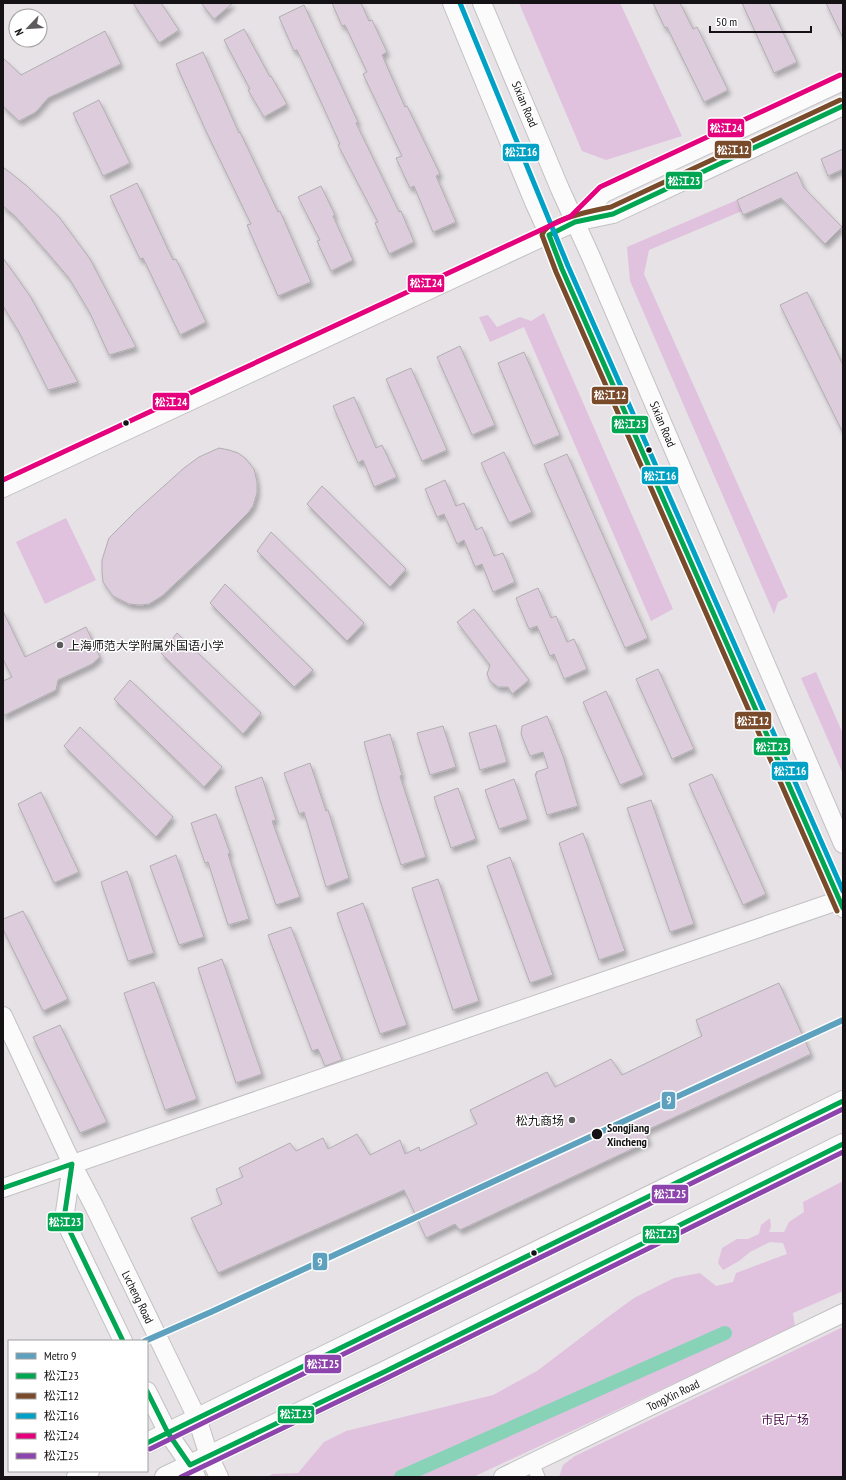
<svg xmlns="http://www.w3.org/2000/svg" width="846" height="1480" font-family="'PT Sans Narrow','Noto Sans SC',sans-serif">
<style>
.green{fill:#e0c2de}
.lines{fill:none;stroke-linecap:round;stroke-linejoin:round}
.canal{stroke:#88d3b8;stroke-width:14}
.building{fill:#ddcddc;stroke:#b1aeb1;filter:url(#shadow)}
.street-casing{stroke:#c3c1c3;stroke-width:15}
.secondary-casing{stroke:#c3c1c3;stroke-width:20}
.primary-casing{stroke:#c3c1c3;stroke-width:22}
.street{stroke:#fbfbfb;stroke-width:13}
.secondary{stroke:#fbfbfb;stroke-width:18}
.primary{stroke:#fbfbfb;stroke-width:20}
.bus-1-casing{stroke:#fff;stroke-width:8}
.bus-2-casing{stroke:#fff;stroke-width:8}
.bus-3-casing{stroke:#fff;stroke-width:8}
.bus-4-casing{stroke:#fff;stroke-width:8}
.bus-5-casing{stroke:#fff;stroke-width:8}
.bus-1{stroke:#00a651;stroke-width:5}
.bus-2{stroke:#7a4b2a;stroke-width:5}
.bus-3{stroke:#01a1c5;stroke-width:5}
.bus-4{stroke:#e5007d;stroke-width:5}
.bus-5{stroke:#8e44ad;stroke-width:5}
.metro-1-casing{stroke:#fff;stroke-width:9}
.metro-1{stroke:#5ea1be;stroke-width:6}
.bus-dot{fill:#141214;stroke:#fff;stroke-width:1.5}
.poi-dot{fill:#5e5b5e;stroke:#fff;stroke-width:1.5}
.labels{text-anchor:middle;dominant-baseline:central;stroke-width:3;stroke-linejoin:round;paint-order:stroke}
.street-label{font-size:12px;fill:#141214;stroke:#fff}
.poi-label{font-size:12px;fill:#141214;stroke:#fff;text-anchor:start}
.stop-label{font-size:12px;font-weight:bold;fill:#141214;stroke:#fff;text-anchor:start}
.park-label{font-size:12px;fill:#480b47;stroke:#fff}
.line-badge{stroke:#fff;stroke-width:1.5}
.badge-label{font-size:11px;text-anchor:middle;font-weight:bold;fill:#fff}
</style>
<defs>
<filter id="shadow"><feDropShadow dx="2.5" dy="4.5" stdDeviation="2" flood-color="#0004"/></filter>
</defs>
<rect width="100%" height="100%" fill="#e6e2e6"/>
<path class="green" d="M 519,3 L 620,3 L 682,136 L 606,160 L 582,151 Z
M 737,200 L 742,211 L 649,250 L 644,274 L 788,597 L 778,602 L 774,614 L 630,281 L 627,247 Z
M 544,313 L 673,609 L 651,621 L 524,327 L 490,342 L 479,317 L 488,315 L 497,327 L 520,317 L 531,321 Z
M 66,518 L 96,580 L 45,604 L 16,542 Z
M 816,672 L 843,734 L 843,774 L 801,678 Z
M 843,1181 L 843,1291 L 793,1313 L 795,1327 L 473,1477 L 268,1477 L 272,1474 L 298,1473 L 324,1442 L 346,1431 L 493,1395 L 537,1371 L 608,1317 L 634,1298 L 674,1278 L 700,1273 L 716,1286 L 733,1282 L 736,1273 L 787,1254 L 783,1243 L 770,1242 L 750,1252 L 739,1261 L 723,1270 L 718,1263 L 722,1248 L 737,1239 L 748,1239 L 759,1234 L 761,1225 L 770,1218 L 771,1227 L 769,1232 L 784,1232 L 789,1222 L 804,1212 L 803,1202 Z
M 843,1327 L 843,1477 L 559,1477 L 563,1465 L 575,1456 Z"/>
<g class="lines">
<path class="canal" d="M 401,1477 L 725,1333"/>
</g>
<path class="building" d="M 133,3 L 161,3 L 179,30 L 159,43 Z
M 201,3 L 233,3 L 214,19 Z
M 332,3 L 361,3 L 369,21 L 372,20 L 387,52 L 382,55 L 405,107 L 407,106 L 440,174 L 436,176 L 456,222 L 433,232 L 414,186 L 410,188 L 396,158 L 402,156 L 363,74 L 367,72 L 345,25 L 342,26 Z
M 653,3 L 680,3 L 693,29 L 697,27 L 728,90 L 704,102 L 667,27 L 665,28 Z
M 742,3 L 769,3 L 797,62 L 774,73 Z
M 826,3 L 843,3 L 843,38 Z
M 304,5 L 358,122 L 356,123 L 399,212 L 401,211 L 414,242 L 389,254 L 375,223 L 378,222 L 338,145 L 340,144 L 321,102 L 297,50 L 294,51 L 279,17 Z
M 244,29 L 270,77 L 271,76 L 287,104 L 264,117 L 248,90 L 250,89 L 224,40 Z
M 105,31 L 121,64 L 48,98 L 36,112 L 19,121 L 3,106 L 3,58 L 21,75 Z
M 203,52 L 239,133 L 240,132 L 278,212 L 280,211 L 311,282 L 278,296 L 247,225 L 251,224 L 206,131 L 176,64 Z
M 99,100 L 130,163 L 103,176 L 73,113 Z
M 843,149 L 843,169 L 828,176 L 821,159 Z
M 3,167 L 27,186 L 59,217 L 90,259 L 136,347 L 109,355 L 90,313 L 69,278 L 47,252 L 15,216 L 3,206 Z
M 797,172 L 804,188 L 842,227 L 825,244 L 781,198 L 743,215 L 737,200 Z
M 137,183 L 173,260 L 176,259 L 206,322 L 180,335 L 143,258 L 140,259 L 110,196 Z
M 321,186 L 335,215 L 333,216 L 353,260 L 331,271 L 317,241 L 320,240 L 298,197 Z
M 3,258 L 30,296 L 78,382 L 48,390 L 19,332 L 3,306 Z
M 807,292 L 843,365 L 843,433 L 780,305 Z
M 460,346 L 495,425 L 472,435 L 437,357 Z
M 524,352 L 560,435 L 533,446 L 498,363 Z
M 411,368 L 447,450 L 422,461 L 386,379 Z
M 354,397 L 376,448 L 382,445 L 397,477 L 374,487 L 363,460 L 358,463 L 333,406 Z
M 219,448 L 229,450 L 238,453 L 245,458 L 254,469 L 257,482 L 257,493 L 253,506 L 248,513 L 211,550 L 162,596 L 149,604 L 140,605 L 129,604 L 113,596 L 103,582 L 102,572 L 102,560 L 109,538 L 136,511 L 184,468 L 199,457 Z
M 504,452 L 532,512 L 509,523 L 481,463 Z
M 567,454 L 648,638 L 625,648 L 544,464 Z
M 445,480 L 456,506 L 464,503 L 476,530 L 482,527 L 494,556 L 503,553 L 515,582 L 493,592 L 482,564 L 475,567 L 464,540 L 457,544 L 444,514 L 437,517 L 425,489 Z
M 322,486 L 406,569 L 390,587 L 307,504 Z
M 271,532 L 364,623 L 347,641 L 257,551 Z
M 225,584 L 313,670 L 294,687 L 210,603 Z
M 538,588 L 551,618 L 556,616 L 567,642 L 574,639 L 587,669 L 564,679 L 554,654 L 550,656 L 537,626 L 529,629 L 516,598 Z
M 474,609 L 529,680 L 512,694 L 508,687 L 498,687 L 490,681 L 487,674 L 490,665 L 457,622 Z
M 3,611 L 25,657 L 86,627 L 100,657 L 92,664 L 58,680 L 56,690 L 3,716 L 3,681 L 12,677 L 3,659 Z
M 177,633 L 261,713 L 243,734 L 161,653 Z
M 658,669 L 694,749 L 672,759 L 636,679 Z
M 130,680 L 222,767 L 204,787 L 114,699 Z
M 606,691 L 644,775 L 620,785 L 583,702 Z
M 547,716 L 563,756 L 578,806 L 547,815 L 535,774 L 537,774 L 536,772 L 548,768 L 543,752 L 530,756 L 521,734 L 522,726 Z
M 496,725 L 507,762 L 480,770 L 469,733 Z
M 443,726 L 456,767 L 430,775 L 417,733 Z
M 80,727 L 173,817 L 156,837 L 64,746 Z
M 390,734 L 402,775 L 400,776 L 426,857 L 401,865 L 380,800 L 364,742 Z
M 310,763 L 326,811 L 328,810 L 349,878 L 326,887 L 304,812 L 299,814 L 284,773 Z
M 712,774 L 766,894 L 743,905 L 689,784 Z
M 262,777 L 276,820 L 272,821 L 300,897 L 276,905 L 235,787 Z
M 514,779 L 528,819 L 499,829 L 485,790 Z
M 458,788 L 476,839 L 451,848 L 434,797 Z
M 41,792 L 79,872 L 54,883 L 18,804 Z
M 651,800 L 694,924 L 670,932 L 627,808 Z
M 216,814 L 230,853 L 228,854 L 249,919 L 228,925 L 208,862 L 205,863 L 191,823 Z
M 583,833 L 625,951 L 599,960 L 559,843 Z
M 176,855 L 204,937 L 179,945 L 150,866 Z
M 510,857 L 553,975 L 530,983 L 487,866 Z
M 127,871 L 154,953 L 128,961 L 101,882 Z
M 438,879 L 479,1001 L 453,1010 L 412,888 Z
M 363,903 L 407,1025 L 380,1034 L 337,913 Z
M 23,911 L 68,999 L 43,1011 L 3,929 L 3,919 Z
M 291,927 L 342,1060 L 325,1066 L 318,1049 L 312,1051 L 268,935 Z
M 222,959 L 262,1074 L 236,1083 L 198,968 Z
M 154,982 L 197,1099 L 165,1110 L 124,993 Z
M 779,983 L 811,1054 L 645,1131 L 649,1141 L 460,1230 L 455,1224 L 426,1238 L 404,1190 L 218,1273 L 191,1218 L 222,1204 L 216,1189 L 243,1177 L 239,1168 L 290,1143 L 296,1151 L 323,1138 L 328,1149 L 357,1134 L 370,1155 L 400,1140 L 405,1154 L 419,1147 L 420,1151 L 477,1124 L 470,1110 L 547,1072 L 555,1087 L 611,1059 L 622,1075 L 702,1036 L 696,1020 Z
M 60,1025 L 107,1122 L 80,1133 L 33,1037 Z"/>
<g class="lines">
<g class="street-casing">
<path id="street" d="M 532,1463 L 538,1477"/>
</g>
<g class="secondary-casing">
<path id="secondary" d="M 452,3 L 534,202 L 549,235 L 562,269 L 843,908
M 482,3 L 560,189 L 591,257 L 843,844
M 575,222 L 604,193 L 843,81
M 3,488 L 575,222 L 613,214 L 843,106
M 3,1016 L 72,1164 L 94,1206 L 197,1418 L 209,1456 L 219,1477
M 72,1164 L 64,1219 L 123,1341
M 3,1188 L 840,900
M 147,1391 L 168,1433 L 190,1465 L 196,1477
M 503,1477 L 843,1313"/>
</g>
<g class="primary-casing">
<path id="primary" d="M 147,1443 L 843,1101
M 77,1477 L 89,1471
M 165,1477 L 384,1372 L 843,1144"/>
</g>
<use href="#street" class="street"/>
<use href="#secondary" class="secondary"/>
<use href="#primary" class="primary"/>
<g class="bus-1-casing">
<path id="bus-1" d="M 843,106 L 613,214 L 575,222 L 549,235 L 562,269 L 843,908
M 3,1188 L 72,1164 L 64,1219 L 123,1341
M 147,1391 L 168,1433 L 190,1465 L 384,1372 L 843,1144
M 147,1443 L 843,1101"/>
</g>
<g class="bus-2-casing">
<path id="bus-2" d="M 837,911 L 556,272 L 542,235 C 546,219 596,210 611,207 L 840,100"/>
</g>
<g class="bus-3-casing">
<path id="bus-3" d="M 460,3 L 568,266 L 843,891"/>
</g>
<g class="bus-4-casing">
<path id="bus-4" d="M 3,480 L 571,216 L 600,187 L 840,75"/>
</g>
<g class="bus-5-casing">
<path id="bus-5" d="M 150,1449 L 843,1109
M 181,1477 L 387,1378 L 843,1152"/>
</g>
<use href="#bus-1" class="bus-1"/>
<use href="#bus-2" class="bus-2"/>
<use href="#bus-3" class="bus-3"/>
<use href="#bus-4" class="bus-4"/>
<use href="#bus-5" class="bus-5"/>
<g class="metro-1-casing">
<path id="metro-1" d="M 145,1341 L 211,1312 L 843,1020"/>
</g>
<use href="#metro-1" class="metro-1"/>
</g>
<g class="bus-dot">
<circle cx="126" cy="423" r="3.5"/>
<circle cx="649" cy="450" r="3.5"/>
<circle cx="597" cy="1134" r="6"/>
<circle cx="534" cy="1253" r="3.5"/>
</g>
<g class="poi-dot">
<circle cx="60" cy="645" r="4"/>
<circle cx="572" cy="1120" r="4"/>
</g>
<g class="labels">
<g class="street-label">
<text transform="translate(525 104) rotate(67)">Sixian Road</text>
<text transform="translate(663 424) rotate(67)">Sixian Road</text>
<text transform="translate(138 1297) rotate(64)">Lvcheng Road</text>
<text transform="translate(673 1395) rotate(-26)">TongXin Road</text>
</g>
<g class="poi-label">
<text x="68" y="645">上海师范大学附属外国语小学</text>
<text x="564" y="1120" text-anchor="end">松九商场</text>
</g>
<g class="stop-label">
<text x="607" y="1127">Songjiang<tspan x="607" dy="14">Xincheng</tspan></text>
</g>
<g class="park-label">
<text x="785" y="1419">市民广场</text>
</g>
</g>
<g class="line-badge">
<rect x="707" y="118" width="38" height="20" rx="4" fill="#e5007d"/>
<rect x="714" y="140" width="38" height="19" rx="4" fill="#7a4b2a"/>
<rect x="502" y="143" width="38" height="19" rx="4" fill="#01a1c5"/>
<rect x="665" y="171" width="38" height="19" rx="4" fill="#00a651"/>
<rect x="407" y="274" width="38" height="19" rx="4" fill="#e5007d"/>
<rect x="591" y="386" width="38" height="19" rx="4" fill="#7a4b2a"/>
<rect x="152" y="392" width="38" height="19" rx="4" fill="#e5007d"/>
<rect x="611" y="415" width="38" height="19" rx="4" fill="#00a651"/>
<rect x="641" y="466" width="38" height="19" rx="4" fill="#01a1c5"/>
<rect x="734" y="711" width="38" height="19" rx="4" fill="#7a4b2a"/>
<rect x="753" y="737" width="38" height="19" rx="4" fill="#00a651"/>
<rect x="771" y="761" width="38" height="20" rx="4" fill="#01a1c5"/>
<rect x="661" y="1091" width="15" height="19" rx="4" fill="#5ea1be"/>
<rect x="651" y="1184" width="38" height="20" rx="4" fill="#8e44ad"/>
<rect x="47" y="1212" width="37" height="20" rx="4" fill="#00a651"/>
<rect x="642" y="1225" width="38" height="19" rx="4" fill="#00a651"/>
<rect x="312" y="1252" width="16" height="19" rx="4" fill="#5ea1be"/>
<rect x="304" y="1354" width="38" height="20" rx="4" fill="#8e44ad"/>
<rect x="277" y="1405" width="38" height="19" rx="4" fill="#00a651"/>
</g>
<g class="badge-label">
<text x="726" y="132">松江24</text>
<text x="733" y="154">松江12</text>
<text x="521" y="156">松江16</text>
<text x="684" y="185">松江23</text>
<text x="426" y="287">松江24</text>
<text x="610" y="399">松江12</text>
<text x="171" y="406">松江24</text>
<text x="630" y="428">松江23</text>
<text x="660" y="480">松江16</text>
<text x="753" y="725">松江12</text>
<text x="772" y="751">松江23</text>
<text x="790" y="775">松江16</text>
<text x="669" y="1104">9</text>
<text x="670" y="1198">松江25</text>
<text x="65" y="1226">松江23</text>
<text x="661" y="1238">松江23</text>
<text x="320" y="1266">9</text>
<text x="323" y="1368">松江25</text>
<text x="296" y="1418">松江23</text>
</g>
<rect width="846" height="1480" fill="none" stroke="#141214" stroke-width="8"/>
<rect x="8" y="1340" width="140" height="132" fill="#ffffff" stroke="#a1a0a1"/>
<rect x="16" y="1353" width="20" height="6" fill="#5ea1be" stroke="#a1a0a1"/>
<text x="44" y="1360" font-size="12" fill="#141214">Metro 9</text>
<rect x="16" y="1373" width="20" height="6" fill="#00a651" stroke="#a1a0a1"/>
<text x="44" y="1380" font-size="12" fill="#141214">松江23</text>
<rect x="16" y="1393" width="20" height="6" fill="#7a4b2a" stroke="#a1a0a1"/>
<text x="44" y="1400" font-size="12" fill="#141214">松江12</text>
<rect x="16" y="1413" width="20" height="6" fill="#01a1c5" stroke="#a1a0a1"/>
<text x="44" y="1420" font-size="12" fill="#141214">松江16</text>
<rect x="16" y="1433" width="20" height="6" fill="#e5007d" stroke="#a1a0a1"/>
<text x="44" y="1440" font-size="12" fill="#141214">松江24</text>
<rect x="16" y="1453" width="20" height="6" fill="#8e44ad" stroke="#a1a0a1"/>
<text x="44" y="1460" font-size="12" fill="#141214">松江25</text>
<g transform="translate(28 28) rotate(245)"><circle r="19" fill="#ffffff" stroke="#a1a0a1"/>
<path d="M0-3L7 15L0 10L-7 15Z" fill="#5e5b5e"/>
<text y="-6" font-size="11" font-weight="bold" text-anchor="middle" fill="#141214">N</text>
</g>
<path d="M710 26v6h101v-6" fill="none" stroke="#141214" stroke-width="2"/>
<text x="716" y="26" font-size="12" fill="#141214" stroke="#ffffff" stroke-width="3" paint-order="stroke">50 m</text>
</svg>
